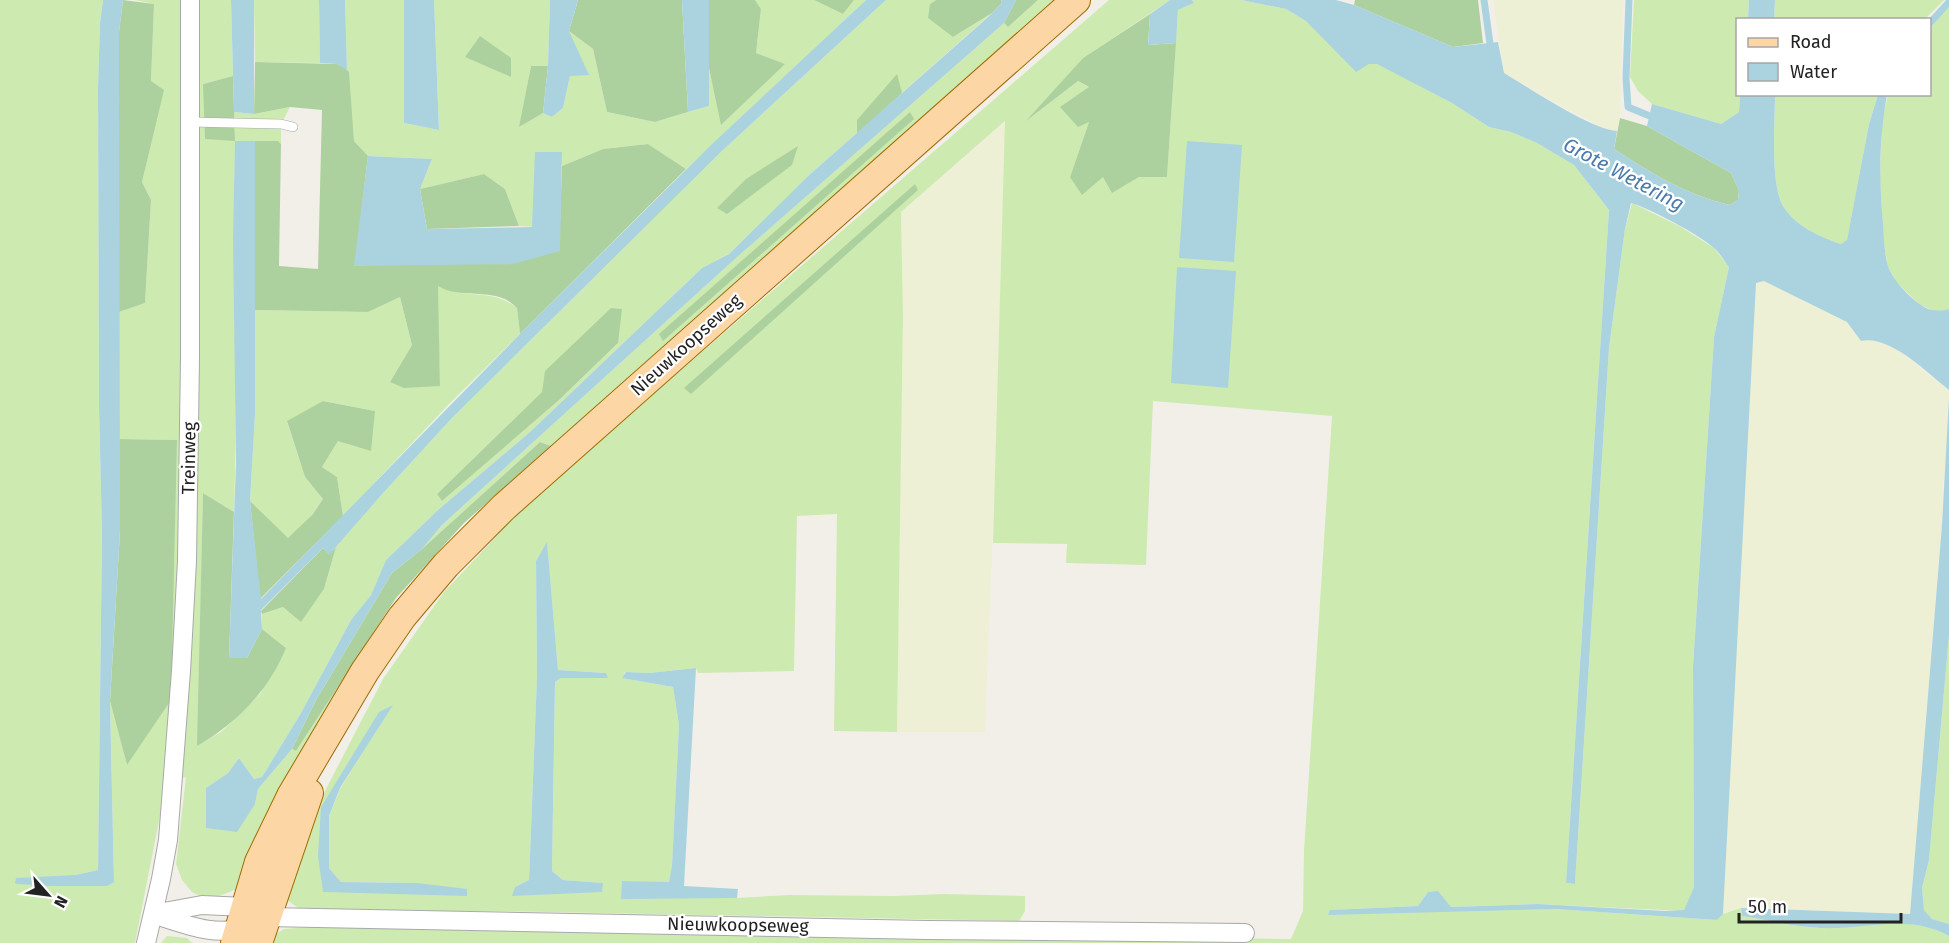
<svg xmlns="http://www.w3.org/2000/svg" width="1949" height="943" font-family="'Fira Sans',sans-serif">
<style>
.farmland{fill:#eef0d5}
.grass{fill:#cdebb0;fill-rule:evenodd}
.forest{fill:#add19e}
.water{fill:#aad3df}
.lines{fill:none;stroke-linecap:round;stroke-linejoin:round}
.stream{stroke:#aad3df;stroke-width:7}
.lane-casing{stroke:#a9a9a9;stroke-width:10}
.street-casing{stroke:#a9a9a9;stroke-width:20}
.primary-casing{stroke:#a06b00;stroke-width:30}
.lane{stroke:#fff;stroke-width:9}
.street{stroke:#fff;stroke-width:18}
.primary{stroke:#fcd6a4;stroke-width:28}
.labels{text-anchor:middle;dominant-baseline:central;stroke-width:4.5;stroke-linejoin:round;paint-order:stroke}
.street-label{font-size:18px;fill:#222;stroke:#fff}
.water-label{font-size:20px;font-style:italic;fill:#4a7aab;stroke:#fff}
</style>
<rect width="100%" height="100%" fill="#f2efe9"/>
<path class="farmland" d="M 1493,0 L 1623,0 L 1620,118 L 1617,131 L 1608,130 L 1565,108 L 1504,73 Z
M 1006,121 L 998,399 L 985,732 L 897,732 L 903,316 L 901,212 Z
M 1764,281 L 1847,322 L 1861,341 L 1871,339 L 1896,349 L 1949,390 L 1947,450 L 1943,484 L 1942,525 L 1910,914 L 1742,908 L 1723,914 L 1754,292 L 1756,283 Z"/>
<path class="grass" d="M 0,0 L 103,0 L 100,23 L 98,88 L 99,406 L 102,534 L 98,870 L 75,875 L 114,882 L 110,701 L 127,765 L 177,440 L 119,439 L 119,312 L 145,303 L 151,200 L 142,182 L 163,90 L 151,82 L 154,4 L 135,0 L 231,0 L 233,76 L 203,84 L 235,141 L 234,112 L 254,114 L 290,107 L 281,124 L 281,144 L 278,141 L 235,141 C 233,265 238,389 234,512 L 203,493 L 198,745 L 221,732 L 260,694 L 286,648 L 262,629 L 262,614 L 283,607 L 301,621 L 324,589 L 336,547 L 384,492 L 452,418 L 723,150 L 886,0 L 936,0 L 930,4 L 953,37 L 992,13 L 807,177 L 729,254 L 702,268 L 530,432 L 438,510 L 386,560 L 371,595 L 351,620 L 301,713 L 262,777 L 254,779 L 239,758 L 228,773 L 206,788 L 255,804 L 258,789 L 292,749 L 296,751 L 351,667 L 237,889 L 216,897 L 204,898 L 192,892 L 182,880 L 176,864 L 186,777 L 163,787 L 160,816 L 135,943 L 0,943 ZM 618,343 L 558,401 L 442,501 L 437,494 L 542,392 Z
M 254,0 L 319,0 L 320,63 L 255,62 Z
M 345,0 L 404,0 L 404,123 L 439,130 L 434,0 L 550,0 L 548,66 L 531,66 L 520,126 L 543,113 L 552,117 L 563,108 L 570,76 L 569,31 L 593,49 L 607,112 L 655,122 L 709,106 L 709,68 L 722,124 L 784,64 L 756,53 L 761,9 L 755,0 L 814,0 L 843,14 L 854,0 L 866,0 L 686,169 L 648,144 L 603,149 L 562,166 L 562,153 L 533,227 L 519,226 L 505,189 L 484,174 L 420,189 L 432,159 L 368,156 L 354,141 L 347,70 Z
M 1038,0 L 1061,0 L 551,446 L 540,442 L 422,549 L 442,525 L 736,258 L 1004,23 L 1008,27 Z
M 1109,0 L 1170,0 L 1083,58 L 1030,118 L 1078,81 L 1090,88 L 1089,122 L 1070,177 L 1103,176 L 1113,192 L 1139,177 L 1167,177 L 1178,10 L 1194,3 L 1192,0 L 1241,0 L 1286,9 L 1306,21 L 1327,40 L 1369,64 L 1377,64 L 1396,73 L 1452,103 L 1489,127 L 1511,132 L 1537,143 L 1574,165 L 1609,210 L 1566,883 L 1575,884 L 1609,348 L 1625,229 L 1632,203 L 1681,227 L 1714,248 L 1729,267 L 1714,337 L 1693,667 L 1694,887 L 1684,911 L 1538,904 L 1451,907 L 1428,892 L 1418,906 L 1330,910 L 1555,909 L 1717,920 L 1723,914 L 1741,908 L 1742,916 C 1768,920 1795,927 1821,928 C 1864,929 1909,913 1949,936 L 1949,943 L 268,943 L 269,938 L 284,929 L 322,926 L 1291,939 L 1303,911 L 1304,851 L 1332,416 L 1153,401 L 1146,565 L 1066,563 L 1067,544 L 993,543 L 1005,121 L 901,212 L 903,316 L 897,732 L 834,731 L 837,514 L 797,516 L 794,671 L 698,673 L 696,668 L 649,673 L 625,672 L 623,678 L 673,687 L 679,725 L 672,869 L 669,883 L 622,881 L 737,898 L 789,895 L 894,896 L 944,894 L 1025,896 L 1025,911 L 1019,921 L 494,911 L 322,911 L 301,910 L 287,900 L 284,882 L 327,787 L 383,679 L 444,592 L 508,524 L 556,478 ZM 547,544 L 558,670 L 606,673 L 607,678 L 561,678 L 555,682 L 552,871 L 563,880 L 602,883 L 515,887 L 529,880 L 537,677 L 536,561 ZM 392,705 L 340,789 L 329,816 L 329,868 L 341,882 L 417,883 L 323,892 L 321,807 Z
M 1634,0 L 1749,0 L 1748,19 L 1738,20 L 1738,94 L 1740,95 L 1739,112 L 1721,124 L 1652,104 L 1638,91 L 1630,77 Z
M 1775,0 L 1944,0 L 1925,19 L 1774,19 Z
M 1949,7 L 1949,309 L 1936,312 L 1919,304 L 1897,283 L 1888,267 L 1884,245 L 1880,179 L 1882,119 L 1888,95 L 1930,94 L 1930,28 Z
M 1775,95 L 1878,95 L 1869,124 L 1847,241 L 1841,244 C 1820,237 1795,226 1783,206 C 1770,184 1775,122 1775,95 Z
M 437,285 C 445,288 453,292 461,293 C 483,296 498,293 517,308 L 520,334 L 450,403 L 343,516 L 337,477 L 322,467 L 338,441 L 375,411 L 324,401 L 287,422 L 305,477 L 323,499 L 313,514 L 288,539 L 250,501 L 255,415 L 255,310 L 368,312 L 400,297 L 412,345 L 390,382 L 440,386 Z
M 1949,635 L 1949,924 L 1932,919 L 1924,910 L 1922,888 L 1929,860 Z
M 167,936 L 187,938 L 192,943 L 161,943 Z"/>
<path class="forest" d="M 123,0 L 154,4 L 151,81 L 164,90 L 142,182 L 151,200 L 145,303 L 119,312 L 119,32 Z
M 578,0 L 682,0 L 688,112 L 655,122 L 607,112 L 593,49 L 569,31 Z
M 709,0 L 755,0 L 761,9 L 756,53 L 785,64 L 721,125 L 709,68 Z
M 814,0 L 854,0 L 843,14 Z
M 936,0 L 1001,0 L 1002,3 L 992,13 L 953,37 L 928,18 L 930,4 Z
M 1016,0 L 1038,0 L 1008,27 L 1004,23 Z
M 1355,0 L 1478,0 L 1483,43 L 1453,47 L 1354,5 Z
M 1150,14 L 1148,45 L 1176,43 L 1167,177 L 1139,177 L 1112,193 L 1103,177 L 1082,195 L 1070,177 L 1089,122 L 1078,127 L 1060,107 L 1089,87 L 1078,81 L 1026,121 L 1083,58 Z
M 480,36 L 511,58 L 511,77 L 465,57 Z
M 255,62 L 337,64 L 344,67 L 349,72 L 354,141 L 368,156 L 355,266 L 559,251 L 562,166 L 603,149 L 648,144 L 686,169 L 520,334 L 517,308 C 514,305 509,301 505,299 C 483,290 458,298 438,286 L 440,386 L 404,388 L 390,382 L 412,345 L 400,297 L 368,312 L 255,310 L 255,141 L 278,141 L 281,144 L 279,266 L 318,269 L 322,110 L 290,107 L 254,114 Z
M 531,66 L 548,66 L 543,113 L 519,127 Z
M 897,74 L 902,93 L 857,134 L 857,120 Z
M 233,76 L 235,141 L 205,139 L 203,84 Z
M 910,112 L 914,119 L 663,341 L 659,334 Z
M 1620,118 L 1647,126 L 1731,173 L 1739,190 L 1738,200 L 1730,205 C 1686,195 1651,173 1614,149 Z
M 798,146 L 792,165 L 727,214 L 717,208 L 746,179 Z
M 484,174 L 505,189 L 519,226 L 427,229 L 420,189 Z
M 915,184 L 918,190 L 691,394 L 684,388 Z
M 611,308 L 622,309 L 618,343 L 558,401 L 442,501 L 437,494 L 542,392 L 545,371 Z
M 323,401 L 375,411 L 371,451 L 338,441 L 322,467 L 337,477 L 343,516 L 260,599 L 250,501 L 288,538 L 313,514 L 323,499 L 305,477 L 287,421 Z
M 119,439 L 177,440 L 171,700 L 127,765 L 110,701 L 120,531 Z
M 540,442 L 551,446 L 464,523 L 396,598 L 296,751 L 292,749 L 316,700 L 392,573 L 422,549 Z
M 203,493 L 234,512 L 229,658 L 247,658 L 262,629 L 286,648 C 269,690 237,723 197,746 Z
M 336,547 L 324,589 L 301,622 L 283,607 L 262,614 L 261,611 L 323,548 L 329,554 Z"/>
<path class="water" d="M 103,0 L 123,0 L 119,32 L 120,531 L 110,701 L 114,882 L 107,886 L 51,886 L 17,884 L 15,883 L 16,878 L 75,875 L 98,870 L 102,534 L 99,406 L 98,88 L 100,23 Z
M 231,0 L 254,0 L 254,114 L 234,112 Z
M 319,0 L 345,0 L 347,70 L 337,64 L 320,63 Z
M 404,0 L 434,0 L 439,130 L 404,123 Z
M 550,0 L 578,0 L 569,31 L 589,75 L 570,76 L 563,108 L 552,117 L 543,113 L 548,66 Z
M 682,0 L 709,0 L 709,106 L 688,112 Z
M 866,0 L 886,0 L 723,150 L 452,418 L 384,492 L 329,555 L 323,548 L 261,610 L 262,629 L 247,658 L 229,658 L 236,462 L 233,239 L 235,141 L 255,141 L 255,415 L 250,501 L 261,599 L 520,334 L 711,145 Z
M 1001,0 L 1016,0 L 1004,23 L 736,258 L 442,525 L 422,549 L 392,573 L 316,700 L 292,749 L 258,789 L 255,804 L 237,832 L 206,828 L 206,788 L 228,773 L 239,758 L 254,779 L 262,777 L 301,713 L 351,620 L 371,595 L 386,560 L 438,510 L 530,432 L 702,268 L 729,254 L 807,177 L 987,18 L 1002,3 Z
M 1170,0 L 1192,0 L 1194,3 L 1178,10 L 1176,43 L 1148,45 L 1150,14 Z
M 1241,0 L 1336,0 L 1354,5 L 1453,47 L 1498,42 L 1504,73 C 1528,87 1592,130 1617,131 L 1614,149 C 1651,173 1686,195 1730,205 L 1738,200 L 1739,190 L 1731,173 L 1647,126 L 1652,104 L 1721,124 L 1739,112 L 1740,95 L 1775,95 C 1775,122 1770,184 1783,206 C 1795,226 1820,237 1841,244 L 1847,240 L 1869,124 L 1878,95 L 1887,95 C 1879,137 1879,181 1883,223 C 1884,238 1884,255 1889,269 C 1895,281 1902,289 1912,298 C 1925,309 1932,313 1949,309 L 1949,390 C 1926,372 1890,335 1861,341 L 1847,322 L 1764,281 L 1756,283 L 1723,914 L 1717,920 L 1555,909 L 1328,915 L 1330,910 L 1418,906 L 1428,892 L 1438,891 L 1451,907 L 1538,904 L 1666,911 L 1684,910 L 1694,887 L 1693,667 L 1714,337 L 1729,267 C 1724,261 1720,253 1714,248 C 1700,235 1649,208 1631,203 L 1625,229 L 1609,348 L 1575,884 L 1566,883 L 1609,210 L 1574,165 L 1537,143 L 1511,132 L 1489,127 L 1452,103 L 1377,64 L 1369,64 L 1356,72 L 1306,21 L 1286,9 Z
M 1749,0 L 1775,0 L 1774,19 L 1748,19 Z
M 1187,141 L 1242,145 L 1234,262 L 1179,258 Z
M 535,152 L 562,152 L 560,251 L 513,264 L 354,266 L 368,156 L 432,159 L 420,189 L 427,229 L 532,227 Z
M 1177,267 L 1236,271 L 1228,388 L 1171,383 Z
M 1949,398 L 1949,635 L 1929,860 L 1922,888 L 1924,910 L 1932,919 L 1949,924 L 1949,936 C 1907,913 1865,930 1821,928 C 1795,927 1768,920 1742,916 L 1741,908 L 1910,914 L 1942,525 Z
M 547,542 L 558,670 L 606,673 L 608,678 L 561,678 L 555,682 L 552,871 L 563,880 L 603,883 L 602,892 L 512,896 L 515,887 L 529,880 L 537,677 L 536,561 Z
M 696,668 L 684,886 L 738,889 L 737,898 L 621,899 L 622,881 L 669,882 L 672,866 L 679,725 L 673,687 L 622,678 L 626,672 L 649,673 Z
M 393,705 L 340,788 L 329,816 L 329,868 L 341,882 L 417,883 L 467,889 L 467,896 L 323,892 L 318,856 L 321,807 L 379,712 Z"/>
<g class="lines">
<path class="stream" d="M 1484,0 L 1491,51
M 1629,0 L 1626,78 L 1628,107 L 1657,119
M 1930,23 L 1949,2"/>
<g class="lane-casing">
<path id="lane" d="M 190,122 L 281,124 L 293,127"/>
</g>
<g class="street-casing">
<path id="street" d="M 153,914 L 202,905 L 245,907 L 266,917 L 927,930 L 1245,933
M 156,915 C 184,924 220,939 248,925
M 146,943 L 161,879 L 168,840 L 181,671 L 187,561 L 190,358 L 190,0"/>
</g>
<g class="primary-casing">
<path id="primary" d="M 235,943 L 259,862 L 291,796 L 365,671 L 402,617 L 446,565 L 504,507 L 1076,0
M 258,943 L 309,793"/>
</g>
<use href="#lane" class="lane"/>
<use href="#street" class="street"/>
<use href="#primary" class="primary"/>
</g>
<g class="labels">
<g class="street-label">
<text transform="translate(686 345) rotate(-42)">Nieuwkoopseweg</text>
<text transform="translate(189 458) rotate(-89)">Treinweg</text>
<text transform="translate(738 925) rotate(1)">Nieuwkoopseweg</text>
</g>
<g class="water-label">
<text transform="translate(1624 174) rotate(28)">Grote Wetering</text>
</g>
</g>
<rect x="1736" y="18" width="195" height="78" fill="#ffffff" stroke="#a7a7a7" stroke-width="1.5"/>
<rect x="1748" y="38" width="30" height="9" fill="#fcd6a4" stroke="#a7a7a7" stroke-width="1.5"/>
<text x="1790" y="48" font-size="18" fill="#222222">Road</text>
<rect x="1748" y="63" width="30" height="18" fill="#aad3df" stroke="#a7a7a7" stroke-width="1.5"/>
<text x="1790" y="78" font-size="18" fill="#222222">Water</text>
<g transform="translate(48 895) rotate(118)" stroke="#ffffff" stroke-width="4.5" paint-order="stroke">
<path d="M0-4.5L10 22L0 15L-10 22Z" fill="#222222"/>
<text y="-9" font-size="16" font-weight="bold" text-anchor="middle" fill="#222222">N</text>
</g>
<path d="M1739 913v9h162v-9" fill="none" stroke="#222222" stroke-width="3"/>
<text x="1748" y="913" font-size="18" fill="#222222" stroke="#ffffff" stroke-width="4.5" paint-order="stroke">50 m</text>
</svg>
